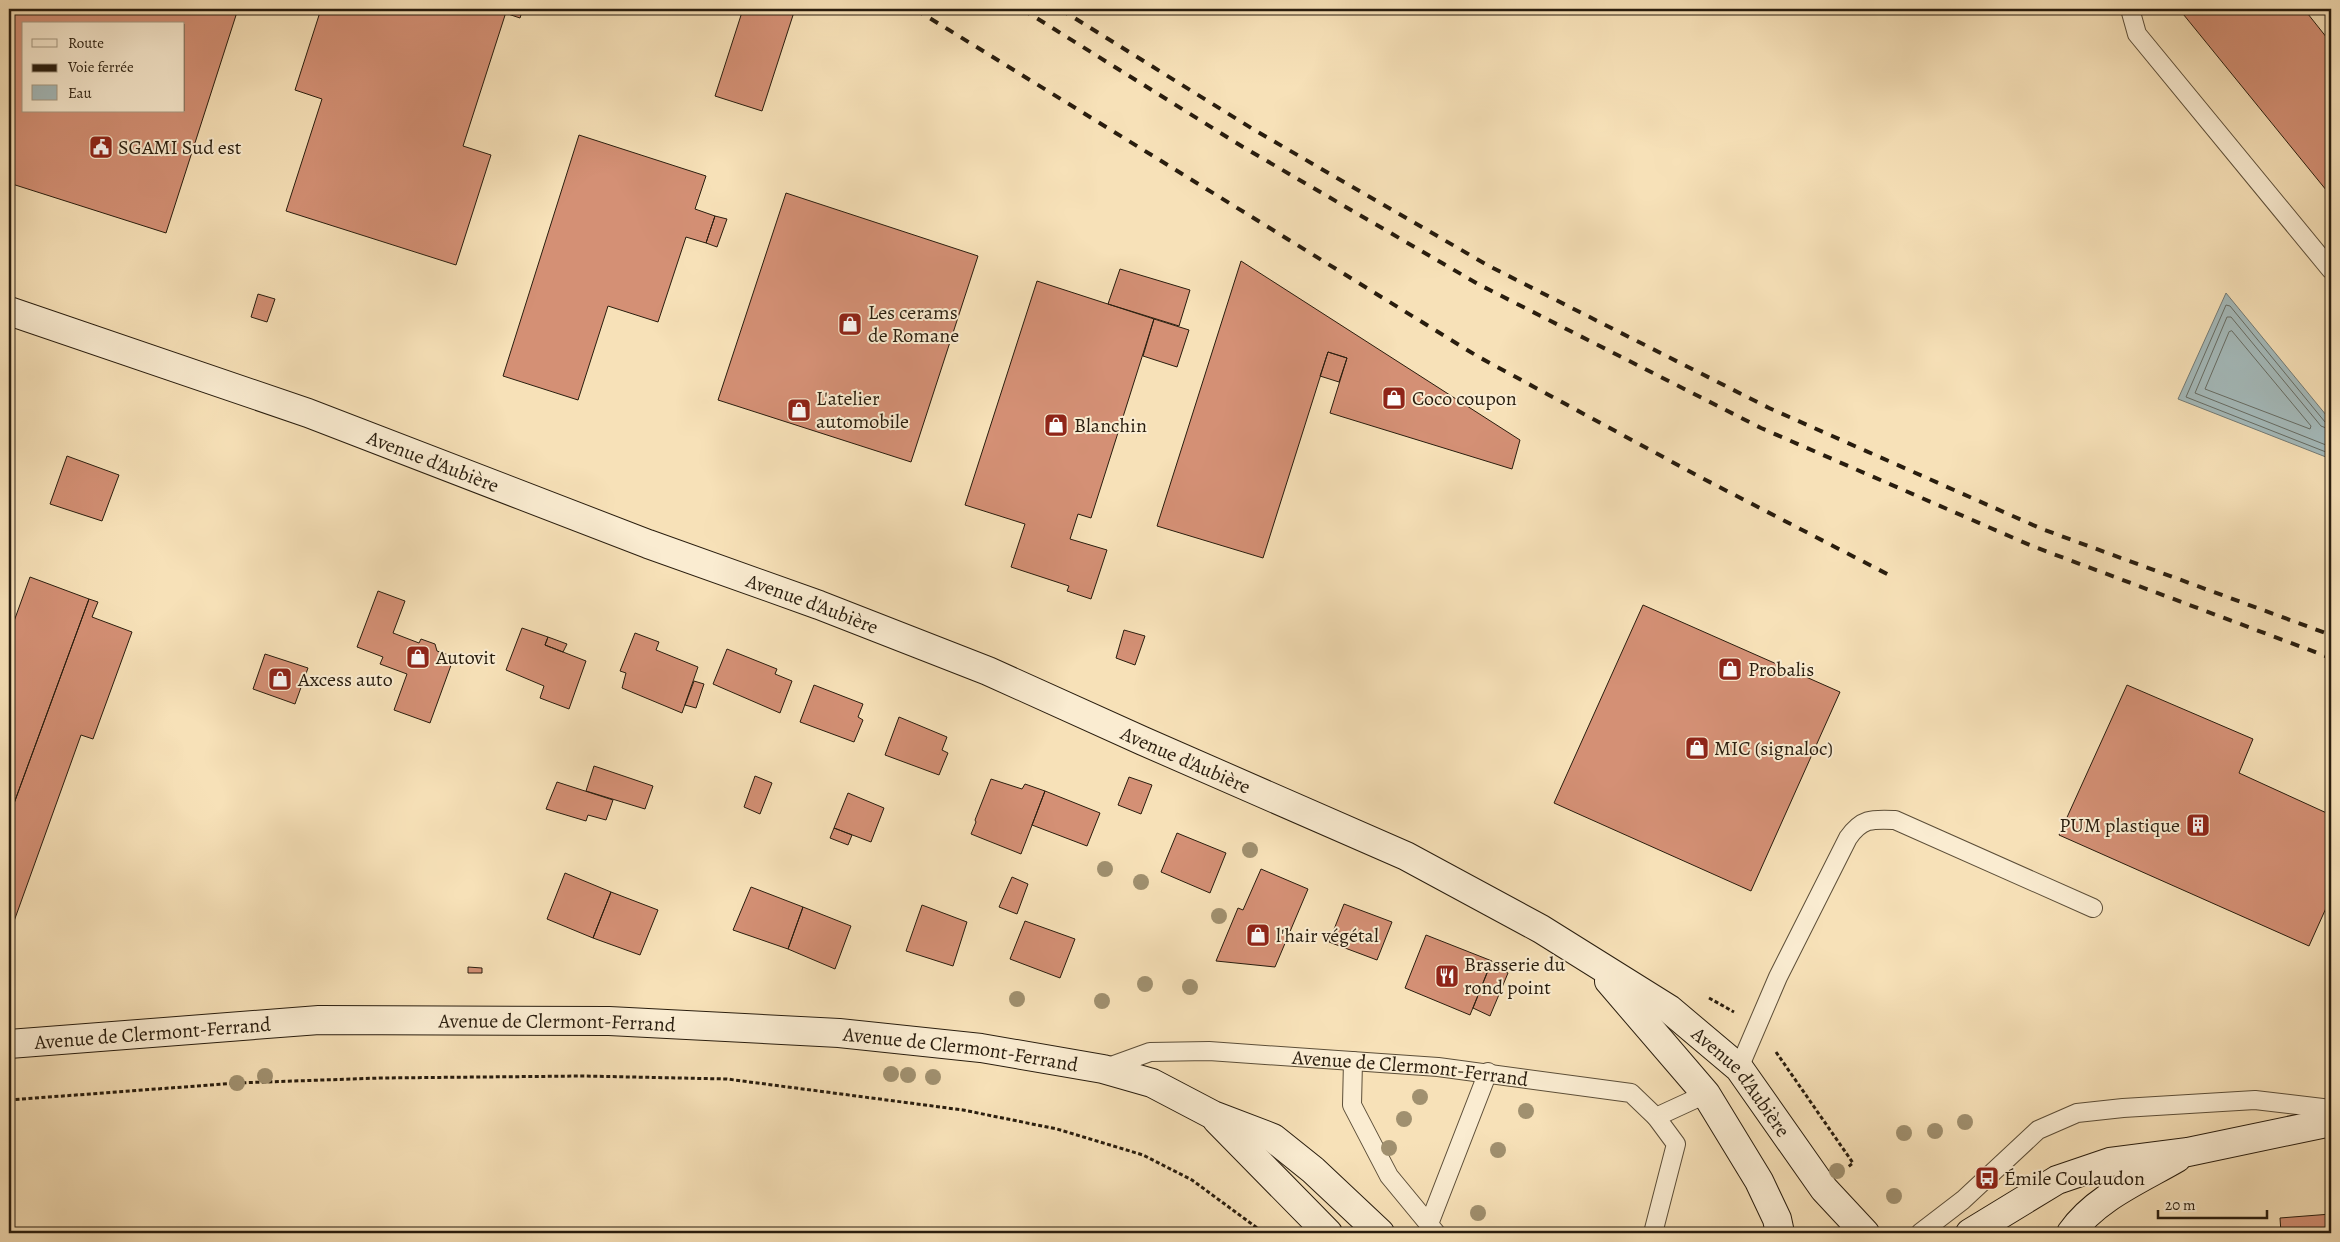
<svg xmlns="http://www.w3.org/2000/svg" width="2340" height="1242" font-family="Alegreya,serif">
<style>
.water{fill:#a4babb;stroke:#737b76}
.lines{fill:none;stroke-linecap:round;stroke-linejoin:round}
.shore{stroke:#666c64;stroke-width:1}
.building{fill:#d49075;stroke:#291d0e;fill-rule:evenodd}
.lane-casing{stroke:#5c4e38;stroke-width:20}
.secondary-casing{stroke:#291d0e;stroke-width:30}
.path{stroke:#291d0e;stroke-width:3;stroke-dasharray:4 2.5;stroke-linecap:butt}
.lane{stroke:#faecd1;stroke-width:18}
.secondary{stroke:#faecd1;stroke-width:28}
.rail{stroke:#291d0e;stroke-width:4;stroke-dasharray:9 9;stroke-linecap:butt}
.tree{fill:#a0906f}
.labels{text-anchor:middle;dominant-baseline:central;stroke-width:4;stroke-linejoin:round;paint-order:stroke}
.poi-label{font-size:20px;fill:#291d0e;stroke:#faecd1;text-anchor:start}
.street-label{font-size:20px;fill:#291d0e;stroke:#faecd1}
</style>
<rect width="100%" height="100%" fill="#f7e1b8"/>
<filter id="stains"><feTurbulence type="fractalNoise" baseFrequency=".004" numOctaves="4"/><feColorMatrix values="0 0 0 0 .2 0 0 0 0 .09 0 0 0 0 .02 0 0 0 .5 -.17"/></filter>
<radialGradient id="worn" r=".72"><stop offset=".6" stop-color="#630" stop-opacity="0"/><stop offset="1" stop-color="#630" stop-opacity=".3"/></radialGradient>
<path class="water" d="M 2226,293 L 2331,421 L 2331,459 L 2178,399 Z"/>
<g class="lines">
<path class="shore" d="M 2232,331 L 2311,426 L 2310,429 L 2205,389 L 2229,332 Z
M 2331,424 L 2325,422 L 2230,306 L 2226,305 L 2186,397 L 2331,454
M 2331,430 L 2321,426 L 2231,317 L 2227,317 L 2195,393 L 2331,447"/>
</g>
<path class="building" d="M 9,9 L 238,9 L 166,233 L 9,183 ZM 24,24 L 184,24 L 184,111 L 24,111 Z
M 321,9 L 507,9 L 463,146 L 491,155 L 456,265 L 286,211 L 322,99 L 295,90 Z
M 507,9 L 523,9 L 520,18 L 505,13 Z
M 743,9 L 795,9 L 762,111 L 715,96 Z
M 2179,9 L 2304,9 L 2331,43 L 2331,196 Z
M 579,135 L 706,176 L 695,209 L 715,216 L 706,243 L 686,237 L 658,322 L 608,306 L 578,400 L 503,376 Z
M 786,193 L 978,256 L 911,462 L 718,400 Z
M 715,216 L 727,219 L 717,247 L 706,243 Z
M 1241,261 L 1520,440 L 1512,469 L 1330,413 L 1347,358 L 1328,352 L 1263,558 L 1157,526 Z
M 1120,269 L 1190,290 L 1179,326 L 1108,304 Z
M 1037,281 L 1154,319 L 1091,518 L 1078,514 L 1070,539 L 1107,550 L 1091,599 L 1067,591 L 1069,586 L 1011,567 L 1025,524 L 965,505 Z
M 258,294 L 275,299 L 267,322 L 251,317 Z
M 1154,319 L 1189,330 L 1177,367 L 1143,356 Z
M 1328,352 L 1347,358 L 1339,382 L 1320,376 Z
M 67,456 L 119,475 L 102,521 L 50,504 Z
M 30,577 L 89,599 L 9,817 L 9,635 Z
M 378,591 L 405,601 L 393,633 L 419,643 L 421,639 L 435,644 L 437,651 L 454,657 L 430,723 L 394,710 L 407,674 L 380,664 L 383,657 L 357,647 Z
M 89,599 L 98,602 L 92,617 L 132,632 L 93,739 L 81,735 L 13,924 L 9,922 L 9,817 Z
M 1643,605 L 1840,692 L 1751,891 L 1554,803 Z
M 522,628 L 548,637 L 545,645 L 586,661 L 569,709 L 540,698 L 544,686 L 506,670 Z
M 1124,630 L 1145,636 L 1135,665 L 1116,658 Z
M 635,633 L 659,642 L 656,650 L 698,667 L 682,713 L 622,688 L 626,673 L 620,671 Z
M 548,637 L 567,644 L 563,652 L 545,645 Z
M 727,649 L 777,669 L 775,674 L 792,681 L 780,713 L 713,684 Z
M 265,654 L 308,668 L 295,704 L 253,689 Z
M 694,681 L 704,684 L 696,708 L 685,705 Z
M 814,685 L 863,704 L 858,717 L 863,720 L 854,742 L 800,722 Z
M 2127,685 L 2253,739 L 2239,773 L 2331,815 L 2331,897 L 2309,946 L 2059,835 Z
M 899,717 L 947,737 L 942,750 L 948,753 L 939,775 L 885,755 Z
M 594,766 L 653,786 L 645,809 L 586,791 Z
M 755,776 L 772,783 L 760,814 L 744,807 Z
M 1129,777 L 1152,785 L 1141,814 L 1118,805 Z
M 991,779 L 1022,789 L 1025,784 L 1045,791 L 1021,854 L 971,834 L 976,822 L 975,820 Z
M 557,782 L 613,800 L 606,820 L 588,815 L 586,821 L 546,809 Z
M 1045,791 L 1100,813 L 1087,846 L 1032,825 Z
M 848,793 L 884,808 L 871,842 L 834,828 Z
M 834,828 L 852,835 L 848,845 L 830,838 Z
M 1177,833 L 1226,853 L 1210,893 L 1161,872 Z
M 1261,869 L 1308,889 L 1275,967 L 1216,961 L 1238,908 L 1243,910 Z
M 565,873 L 611,892 L 593,938 L 547,919 Z
M 1012,877 L 1028,884 L 1017,914 L 999,907 Z
M 751,887 L 803,907 L 788,949 L 733,930 Z
M 611,892 L 658,910 L 640,955 L 593,938 Z
M 1344,904 L 1392,922 L 1377,960 L 1329,942 Z
M 922,905 L 967,922 L 953,966 L 906,951 Z
M 803,907 L 851,926 L 835,969 L 788,949 Z
M 1025,921 L 1075,939 L 1060,978 L 1010,959 Z
M 1426,935 L 1492,961 L 1470,1015 L 1405,988 Z
M 1490,965 L 1508,973 L 1490,1016 L 1473,1008 Z
M 468,967 L 482,968 L 482,973 L 468,973 Z
M 2331,1214 L 2331,1233 L 2281,1233 L 2280,1218 Z"/>
<g class="lines">
<g class="lane-casing">
<g id="lane">
<path d="M 2130,9 L 2137,34 L 2331,270"/>
<path d="M 1353,1061 L 1352,1105 L 1389,1176 L 1436,1233"/>
<path d="M 1739,1068 L 1778,977 L 1848,838 C 1862,818 1872,819 1895,820 L 2093,908"/>
<path id="s1" d="M 1103,1069 L 1150,1052 L 1209,1051 L 1438,1067 L 1631,1093 L 1656,1117 L 1706,1094"/>
<path d="M 1429,1224 L 1488,1072"/>
<path d="M 1653,1233 L 1676,1144 L 1656,1117"/>
<path d="M 1920,1233 L 1963,1200 L 2038,1130 L 2077,1113 L 2123,1108 L 2255,1100 L 2331,1109"/>
</g>
</g>
<g class="secondary-casing">
<g id="secondary">
<path id="s2" d="M 9,311 L 308,413 L 648,544 L 819,605 L 988,671 L 1143,741 L 1406,856 L 1541,929 L 1669,1009 L 1739,1068 L 1824,1189 L 1865,1233"/>
<path d="M 1609,981 L 1706,1094 L 1759,1181 L 1777,1219 L 1780,1233"/>
<path id="s3" d="M 9,1044 L 319,1020 L 609,1021 L 839,1033 L 981,1048 L 1103,1069 L 1152,1083 L 1213,1115 L 1273,1138 L 1313,1170 L 1380,1233"/>
<path d="M 1217,1120 L 1328,1233"/>
<path d="M 1970,1233 L 2057,1180 L 2110,1162 L 2188,1152 L 2331,1122"/>
<path d="M 2071,1233 C 2095,1198 2141,1179 2177,1158"/>
</g>
</g>
<path class="path" d="M 1709,998 L 1734,1012
M 1776,1052 L 1853,1163 L 1848,1167
M 9,1100 L 237,1083 L 380,1078 L 584,1076 L 727,1079 L 963,1110 L 1057,1129 L 1143,1155 L 1192,1180 L 1264,1233"/>
<use href="#lane" class="lane"/>
<use href="#secondary" class="secondary"/>
<path class="rail" d="M 915,9 L 1477,356 L 1700,477 L 1891,576
M 1022,9 L 1243,147 L 1478,284 L 1761,428 L 2032,546 L 2331,658
M 1060,9 L 1256,131 L 1489,266 L 1769,408 L 2042,529 L 2331,635"/>
</g>
<g class="tree">
<circle cx="1250" cy="850" r="8"/>
<circle cx="1105" cy="869" r="8"/>
<circle cx="1141" cy="882" r="8"/>
<circle cx="1219" cy="916" r="8"/>
<circle cx="1145" cy="984" r="8"/>
<circle cx="1190" cy="987" r="8"/>
<circle cx="1017" cy="999" r="8"/>
<circle cx="1102" cy="1001" r="8"/>
<circle cx="891" cy="1074" r="8"/>
<circle cx="908" cy="1075" r="8"/>
<circle cx="265" cy="1076" r="8"/>
<circle cx="933" cy="1077" r="8"/>
<circle cx="237" cy="1083" r="8"/>
<circle cx="1420" cy="1097" r="8"/>
<circle cx="1526" cy="1111" r="8"/>
<circle cx="1404" cy="1119" r="8"/>
<circle cx="1965" cy="1122" r="8"/>
<circle cx="1935" cy="1131" r="8"/>
<circle cx="1904" cy="1133" r="8"/>
<circle cx="1389" cy="1148" r="8"/>
<circle cx="1498" cy="1150" r="8"/>
<circle cx="1837" cy="1171" r="8"/>
<circle cx="1894" cy="1196" r="8"/>
<circle cx="1478" cy="1213" r="8"/>
</g>
<defs>
<g id="civic-square" transform="scale(1.25)"><rect x="-9" y="-9" width="18" height="18" rx="4" fill="#8f2418" stroke="#faecd1"/><path d="M-.6-6.5H3V-4.5H.6V-3L4-1V1h2V6H-6V1h2V-1L-.6-3ZM-1.2 2.5V6h2.4V2.5Z" fill="#fff"/></g>
<g id="shop-square" transform="scale(1.25)"><rect x="-9" y="-9" width="18" height="18" rx="4" fill="#8f2418" stroke="#faecd1"/><path d="M-5-2.5h2.3a2.7 3.5 0 0 1 5.4 0H5L5.5 6h-11ZM-1.5-2.5h3a1.5 2.3 0 0 0-3 0Z" fill="#fff"/></g>
<g id="building-square" transform="scale(1.25)"><rect x="-9" y="-9" width="18" height="18" rx="4" fill="#8f2418" stroke="#faecd1"/><path d="M-4-6H4V6H1V3H-1V6H-4ZM-2.5-4.3h1.7v1.8h-1.7ZM.8-4.3h1.7v1.8H.8ZM-2.5-1h1.7V.8h-1.7ZM.8-1h1.7V.8H.8Z" fill="#fff"/></g>
<g id="restaurant-square" transform="scale(1.25)"><rect x="-9" y="-9" width="18" height="18" rx="4" fill="#8f2418" stroke="#faecd1"/><path d="M-5-6h1v4h1v-4h1v4h1v-4h1v5L-1.5 .5V6h-2V.5L-5-1ZM5-6V6H3V1.5H1.5Q1.5-4 5-6Z" fill="#fff"/></g>
<g id="bus-square" transform="scale(1.25)"><rect x="-9" y="-9" width="18" height="18" rx="4" fill="#8f2418" stroke="#faecd1"/><path d="M-5-6H5V4H4V6H2V4H-2V6H-4V4H-5ZM-3.5-4V0h7V-4ZM-3.5 1.2v1.5H-2V1.2ZM2 1.2v1.5H3.5V1.2Z" fill="#fff"/></g>
</defs>
<g fill-rule="evenodd">
<use href="#civic-square" x="101" y="147"/>
<use href="#shop-square" x="850" y="324"/>
<use href="#shop-square" x="1394" y="398"/>
<use href="#shop-square" x="799" y="410"/>
<use href="#shop-square" x="1056" y="425"/>
<use href="#shop-square" x="418" y="657"/>
<use href="#shop-square" x="1730" y="669"/>
<use href="#shop-square" x="280" y="679"/>
<use href="#shop-square" x="1697" y="748"/>
<use href="#building-square" x="2198" y="825"/>
<use href="#shop-square" x="1258" y="935"/>
<use href="#restaurant-square" x="1447" y="976"/>
<use href="#bus-square" x="1987" y="1178"/>
</g>
<g class="labels">
<g class="poi-label">
<text x="118" y="147">SGAMI Sud est</text>
<text x="868" y="312">Les cerams<tspan x="868" dy="23">de Romane</tspan></text>
<text x="816" y="398">L'atelier<tspan x="816" dy="23">automobile</tspan></text>
<text x="1412" y="398">Coco coupon</text>
<text x="1074" y="425">Blanchin</text>
<text x="436" y="657">Autovit</text>
<text x="1748" y="669">Probalis</text>
<text x="298" y="679">Axcess auto</text>
<text x="1714" y="748">MIC (signaloc)</text>
<text x="2180" y="825" text-anchor="end">PUM plastique</text>
<text x="1276" y="935">l'hair végétal</text>
<text x="1464" y="964">Brasserie du<tspan x="1464" dy="23">rond point</tspan></text>
<text x="2004" y="1178">Émile Coulaudon</text>
</g>
<g class="street-label">
<text stroke="none"><textPath href="#s2" startOffset="450">Avenue d'Aubière</textPath></text>
<text stroke="none"><textPath href="#s2" startOffset="855">Avenue d'Aubière</textPath></text>
<text stroke="none"><textPath href="#s2" startOffset="1260">Avenue d'Aubière</textPath></text>
<text stroke="none"><textPath href="#s3" startOffset="549">Avenue de Clermont-Ferrand</textPath></text>
<text stroke="none"><textPath href="#s3" startOffset="144">Avenue de Clermont-Ferrand</textPath></text>
<text stroke="none"><textPath href="#s3" startOffset="954">Avenue de Clermont-Ferrand</textPath></text>
<text stroke="none"><textPath href="#s1" startOffset="311">Avenue de Clermont-Ferrand</textPath></text>
<text stroke="none"><textPath href="#s2" startOffset="1908">Avenue d'Aubière</textPath></text>
</g>
</g>
<rect width="2340" height="1242" fill="none" stroke="#f7e1b8" stroke-width="30"/>
<rect x="10" y="10" width="2320" height="1222" fill="none" stroke="#291d0e" stroke-width="2.5"/>
<rect x="15" y="15" width="2310" height="1212" fill="none" stroke="#291d0e"/>
<rect x="22" y="22" width="162" height="90" fill="#faecd1" stroke="#a69983"/>
<rect x="32" y="39" width="25" height="8" fill="#faecd1" stroke="#a69983"/>
<text x="68" y="48" font-size="15" fill="#291d0e">Route</text>
<rect x="32" y="64" width="25" height="8" fill="#291d0e" stroke="#a69983"/>
<text x="68" y="72" font-size="15" fill="#291d0e">Voie ferrée</text>
<rect x="32" y="85" width="25" height="15" fill="#a4babb" stroke="#a69983"/>
<text x="68" y="98" font-size="15" fill="#291d0e">Eau</text>
<path d="M2158 1210v8h109v-8" fill="none" stroke="#291d0e" stroke-width="2.5"/>
<text x="2165" y="1210" font-size="15" fill="#291d0e" stroke="#faecd1" stroke-width="4" paint-order="stroke">20 m</text>
<rect width="100%" height="100%" filter="url(#stains)"/>
<rect width="100%" height="100%" fill="url(#worn)"/>
</svg>
